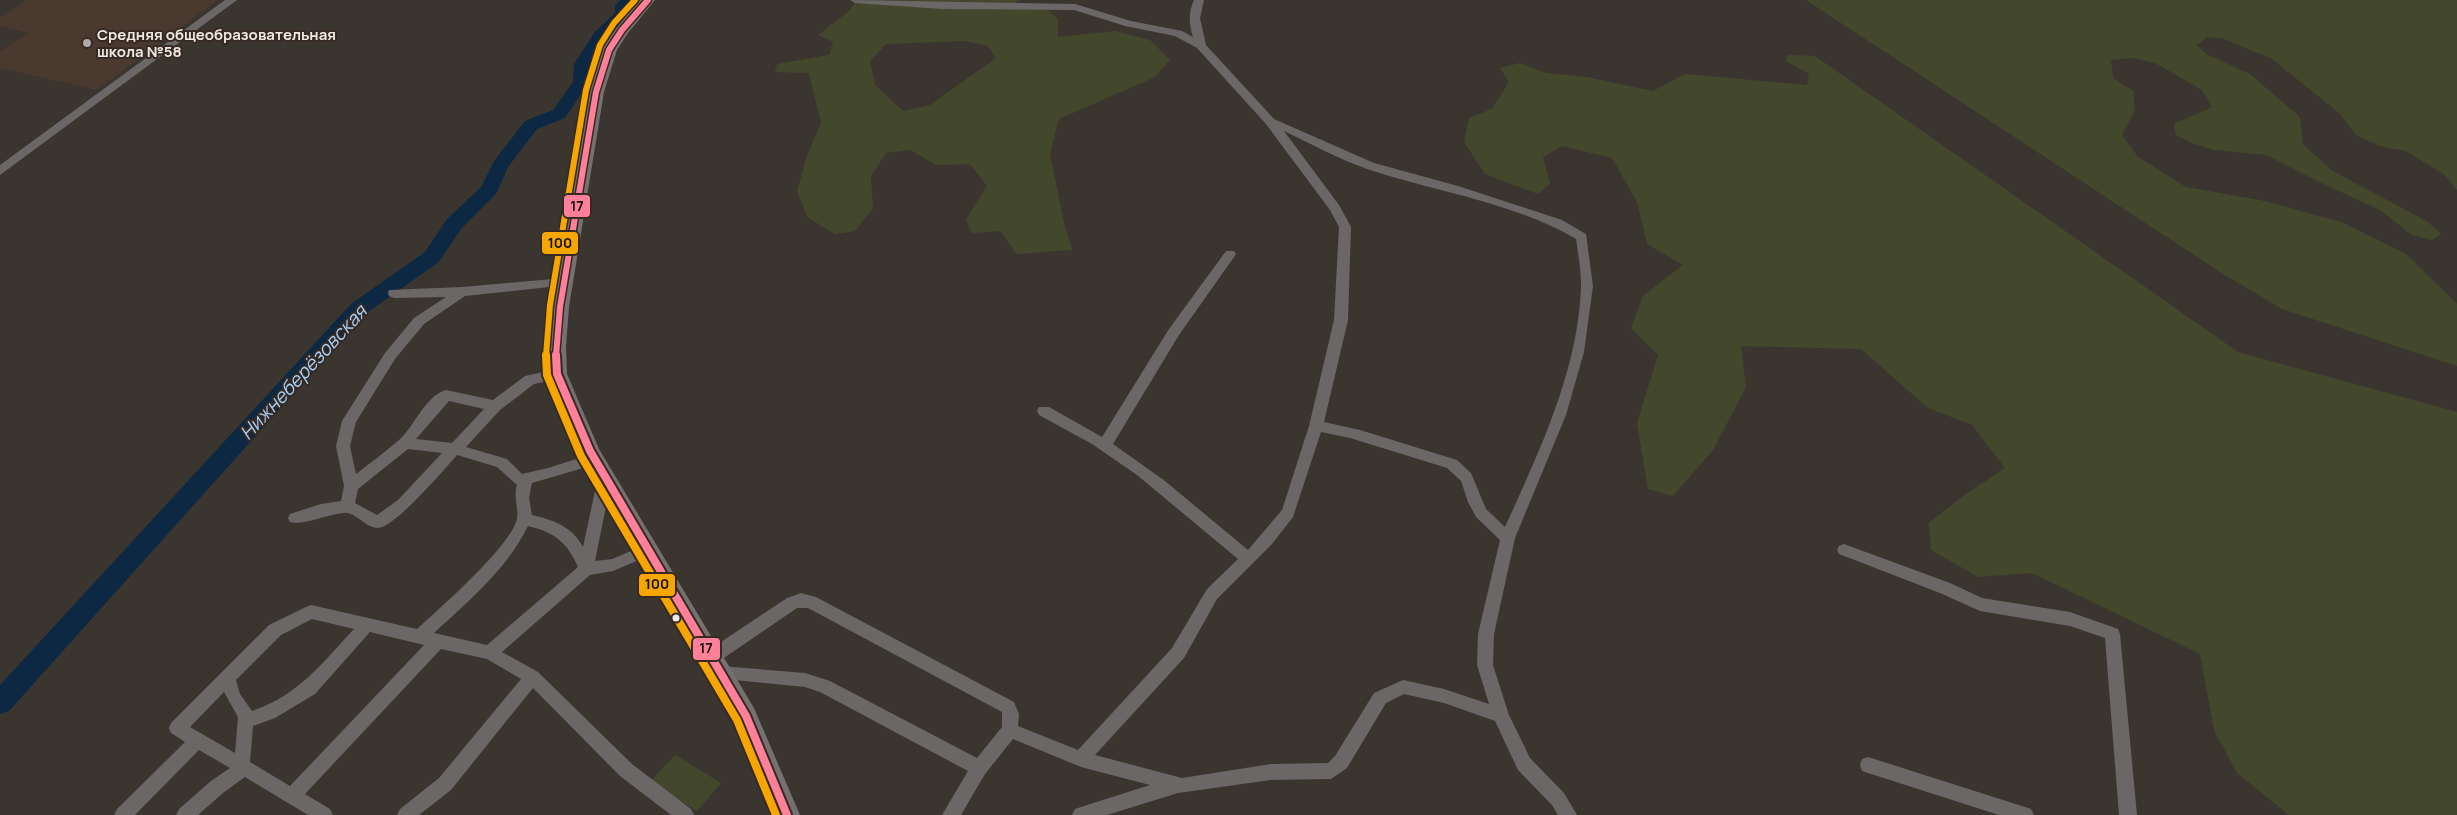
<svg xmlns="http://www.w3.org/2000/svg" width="2457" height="815" font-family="Manrope,sans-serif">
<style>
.built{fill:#4a392e}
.green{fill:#43482d;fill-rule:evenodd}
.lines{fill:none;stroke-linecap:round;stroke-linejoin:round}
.river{fill:#0c2842;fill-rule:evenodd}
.street{fill:#6a6766;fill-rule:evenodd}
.secondary{fill:#767171;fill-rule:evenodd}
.bus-1-far1-casing{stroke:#362a22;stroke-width:9}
.bus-1-casing{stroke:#362a22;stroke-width:12}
.bus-2-far1-casing{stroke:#362a22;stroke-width:9}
.bus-2-casing{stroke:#362a22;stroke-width:12}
.bus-1-far1{stroke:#ff8098;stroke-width:6}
.bus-1{stroke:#ff8098;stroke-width:8}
.bus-2-far1{stroke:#f7a600;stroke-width:6}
.bus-2{stroke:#f7a600;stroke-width:8}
.poi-dot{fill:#b1a9a4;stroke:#362a22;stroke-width:2}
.bus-dot{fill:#f0e8e3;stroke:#362a22;stroke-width:2}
.labels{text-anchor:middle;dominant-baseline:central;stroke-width:4;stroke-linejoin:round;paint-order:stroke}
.far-poi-label{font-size:15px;font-weight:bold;fill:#f0e8e3;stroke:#362a22;text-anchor:start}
.water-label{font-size:19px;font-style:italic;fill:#a6d0fb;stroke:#362a22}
.line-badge{stroke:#362a22;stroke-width:2}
.pale-badge-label{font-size:14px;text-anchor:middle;font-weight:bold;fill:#111}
</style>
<rect width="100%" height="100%" fill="#3b3530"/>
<path class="built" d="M 27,0 L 218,0 L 97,90 L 0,68 L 0,52 L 28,33 L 0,26 L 0,18 Z"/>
<path class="green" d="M 857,0 L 1021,0 L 1006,7 L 1044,7 L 1058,19 L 1058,37 L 1115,31 L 1150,40 L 1170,60 L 1155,77 L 1059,119 L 1050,154 L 1064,223 L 1072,250 L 1016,254 L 1001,231 L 972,233 L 966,219 L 987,186 L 970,164 L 936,165 L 910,150 L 886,153 L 871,176 L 873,208 L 855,231 L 835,234 L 807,217 L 797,191 L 807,156 L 821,123 L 809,73 L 775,72 L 777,64 L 829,55 L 833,42 L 818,35 L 849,11 ZM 965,41 L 988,46 L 996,58 L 930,105 L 903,111 L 875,85 L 870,61 L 886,44 Z
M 1806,0 L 2457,0 L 2457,190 L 2445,175 L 2406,151 L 2383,147 L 2357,136 L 2339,113 L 2272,59 L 2224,39 L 2207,37 L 2197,45 L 2206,54 L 2250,74 L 2300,117 L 2303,144 L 2331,170 L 2428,222 L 2441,234 L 2432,240 L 2412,235 L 2380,210 L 2313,179 L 2267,155 L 2214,150 L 2192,143 L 2176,135 L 2174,124 L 2212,107 L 2202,90 L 2157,64 L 2134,58 L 2111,60 L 2113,78 L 2133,91 L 2135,110 L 2122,135 L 2138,157 L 2186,187 L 2260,200 L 2341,222 L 2406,254 L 2457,304 L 2457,366 L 2282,309 L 2220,272 Z
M 1788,55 L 1815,56 L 2238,352 L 2457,412 L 2457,815 L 2289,815 L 2237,773 L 2214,730 L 2200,654 L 2032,573 L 1978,577 L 1931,550 L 1929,523 L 1963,496 L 2005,468 L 1972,425 L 1928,408 L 1861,349 L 1741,346 L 1746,387 L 1713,450 L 1673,496 L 1648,489 L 1637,423 L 1658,355 L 1631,328 L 1643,296 L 1683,265 L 1647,244 L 1637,202 L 1612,158 L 1562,146 L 1543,157 L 1550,184 L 1538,194 L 1485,174 L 1464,142 L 1469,118 L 1492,109 L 1509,82 L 1500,68 L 1520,63 L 1546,73 L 1587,77 L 1653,91 L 1685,74 L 1807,85 L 1809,74 L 1786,61 Z
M 675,755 L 721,783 L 697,811 L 650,782 Z"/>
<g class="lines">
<path class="river" d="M 620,0 L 638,0 L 631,7 L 629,17 L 607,38 L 590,64 L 589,82 L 565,118 L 537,129 L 508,167 L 496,194 L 461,229 L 439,262 L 365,314 L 9,711 L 0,714 L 0,685 L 351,304 L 425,252 L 447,219 L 481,187 L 494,161 L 525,121 L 553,110 L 573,82 L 574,64 L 595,32 L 615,13 L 615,6 Z"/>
<path class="street" d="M 225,0 L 237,0 L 0,175 L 0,165 Z
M 850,0 L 1075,4 L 1131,21 L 1182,31 L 1193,37 C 1189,24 1188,13 1194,0 L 1204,0 L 1200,18 L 1206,45 L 1274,119 L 1374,163 L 1458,186 L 1562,220 L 1586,234 L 1593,286 L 1584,352 L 1566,415 L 1515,538 L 1494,634 L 1493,665 L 1509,715 L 1530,758 L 1564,793 L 1577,815 L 1558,815 L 1552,805 L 1518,770 L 1495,721 L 1444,703 L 1404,694 L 1386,703 L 1347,768 L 1331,779 L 1271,780 L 1178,793 L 1107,815 L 1072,815 L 1075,809 L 1081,807 L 1150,785 L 1081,767 L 1013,739 L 985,774 L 961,815 L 942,815 L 968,771 L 820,692 L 805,687 L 715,678 L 713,673 L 715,668 L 721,666 L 805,673 L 830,681 L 977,758 L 1002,727 L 1002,712 L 808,608 L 797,608 L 718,662 L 712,664 L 706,662 L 704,657 L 706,652 L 787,598 L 801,593 L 816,597 L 1014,702 L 1019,714 L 1018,726 L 1078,750 L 1172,648 L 1207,589 L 1238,559 L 1137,475 L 1092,444 L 1039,415 L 1037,411 L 1039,407 L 1049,407 L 1102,437 L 1169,329 L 1226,251 L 1234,251 L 1236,254 L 1234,257 L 1179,335 L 1113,444 L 1165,481 L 1248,550 L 1282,510 L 1309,426 L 1334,320 L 1339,227 L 1330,210 L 1266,124 L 1197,48 L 1175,36 L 1125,26 L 1074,10 L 942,9 L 855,3 ZM 1284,131 C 1311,144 1339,159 1367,169 C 1436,192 1513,202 1576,239 C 1578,254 1581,269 1581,285 C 1579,369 1539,452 1505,527 L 1486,509 L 1471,473 L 1457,460 L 1360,430 L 1324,422 L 1348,320 L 1351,227 L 1339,205 ZM 1321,432 L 1350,438 L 1447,468 L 1461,481 L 1468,502 L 1476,517 L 1500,540 L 1478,634 L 1477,665 L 1489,704 L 1444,689 L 1403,680 L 1374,693 L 1335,756 L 1328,763 L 1271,764 L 1182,778 L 1095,755 L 1184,658 L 1217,599 L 1272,544 L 1293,517 Z
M 564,278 L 570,282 L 568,285 L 465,296 L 424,324 L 395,359 L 356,422 L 350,446 L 356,474 C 370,463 385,452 399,440 C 415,426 424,397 446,390 L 493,400 L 525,376 L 557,369 L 562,370 L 564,374 L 562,378 L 534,384 L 500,410 L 466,447 L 507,459 L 522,474 L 548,468 L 595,453 L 600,455 L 602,459 L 600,463 L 532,483 L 529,498 L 532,515 C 553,520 572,526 583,547 L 598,477 L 600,473 L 610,473 L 612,477 L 595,561 L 612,559 L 648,544 L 653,546 L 655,550 L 653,554 L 613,571 L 590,575 L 502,652 L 538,672 L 632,764 L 691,809 L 694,815 L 671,815 L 620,776 L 533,688 L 451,790 L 419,815 L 397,815 L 400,809 L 439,778 L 521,679 L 487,659 L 441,649 L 305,794 L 330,809 L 333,815 L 308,815 L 245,777 L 223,793 L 198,815 L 176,815 L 179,809 L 211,781 L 230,768 L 199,750 L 135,815 L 114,815 L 117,809 L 185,742 L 171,733 L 169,728 L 171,723 L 269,625 L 306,607 L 311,605 L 417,629 C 440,608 510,547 517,519 C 519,509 513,498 517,485 L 497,467 L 457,455 C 445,469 394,528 378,528 C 365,528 355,511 343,513 C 329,514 301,526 290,522 L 288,518 L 290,514 L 321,504 L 341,501 L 344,486 L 336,446 L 342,421 L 385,353 L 414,318 L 446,297 L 394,298 L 389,296 L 388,293 L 389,290 L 462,287 ZM 449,401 L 484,409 L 452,443 L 416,439 ZM 408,449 L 442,453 L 398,500 L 377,515 L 355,503 L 358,489 ZM 528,526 C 554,532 567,542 578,567 L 487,645 L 434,633 C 468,602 508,568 528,526 ZM 312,619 L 354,629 C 322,663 299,695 252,711 L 240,694 L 236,680 L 281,635 ZM 370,632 L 424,645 L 290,786 L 250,762 L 253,726 L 275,718 L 315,694 ZM 224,692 L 238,717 L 235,753 L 190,727 Z
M 1844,544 L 1950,583 L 1982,598 L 2070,612 L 2118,629 L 2120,634 L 2137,815 L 2119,815 L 2105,638 L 2070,626 L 1980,611 L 1940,593 L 1839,554 L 1837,550 L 1839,546 Z
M 1868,757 L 2025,807 L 2031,809 L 2034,815 L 1999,815 L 1868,773 L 1862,771 L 1860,765 L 1862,759 Z"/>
<path class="secondary" d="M 640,0 L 655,0 L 628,33 L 617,50 L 604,92 L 569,307 L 566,346 L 567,374 L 599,449 L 754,708 L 800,815 L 774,815 L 736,722 L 583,457 L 547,374 L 546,346 L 551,307 L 588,92 L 601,50 L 617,27 Z"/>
<g class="bus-1-far1-casing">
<path id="bus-1-far1" d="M 556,356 L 560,307 L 596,92 L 609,50 L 622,30 L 648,0"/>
</g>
<g class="bus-1-casing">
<path id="bus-1" d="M 556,355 L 557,374 L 590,451 L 746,716 L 787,815"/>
</g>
<g class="bus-2-far1-casing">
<path id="bus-2-far1" d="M 546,356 L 550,305 L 586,90 L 600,45 L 614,23 L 635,0"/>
</g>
<g class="bus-2-casing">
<path id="bus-2" d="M 546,355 L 547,375 L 581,456 L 737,720 L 776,815"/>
</g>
<use href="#bus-1-far1" class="bus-1-far1"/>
<use href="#bus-1" class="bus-1"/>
<use href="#bus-2-far1" class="bus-2-far1"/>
<use href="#bus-2" class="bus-2"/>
</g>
<circle class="poi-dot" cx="87" cy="43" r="5"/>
<circle class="bus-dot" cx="676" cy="618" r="4.5"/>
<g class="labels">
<g class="far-poi-label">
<text x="97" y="34">Средняя общеобразовательная<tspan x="97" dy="17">школа №58</tspan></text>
</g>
<g class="water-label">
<text transform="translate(303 372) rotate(-47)">Нижнеберёзовская</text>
</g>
</g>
<g class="line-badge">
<rect x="563" y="194" width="28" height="24" rx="5" fill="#ff8098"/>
<rect x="541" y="231" width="38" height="24" rx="5" fill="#f7a600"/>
<rect x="638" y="573" width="38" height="24" rx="5" fill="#f7a600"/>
<rect x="692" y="637" width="29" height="24" rx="5" fill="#ff8098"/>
</g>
<g class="pale-badge-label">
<text x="577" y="211">17</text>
<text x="560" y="248">100</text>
<text x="657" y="589">100</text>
<text x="706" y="653">17</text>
</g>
</svg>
